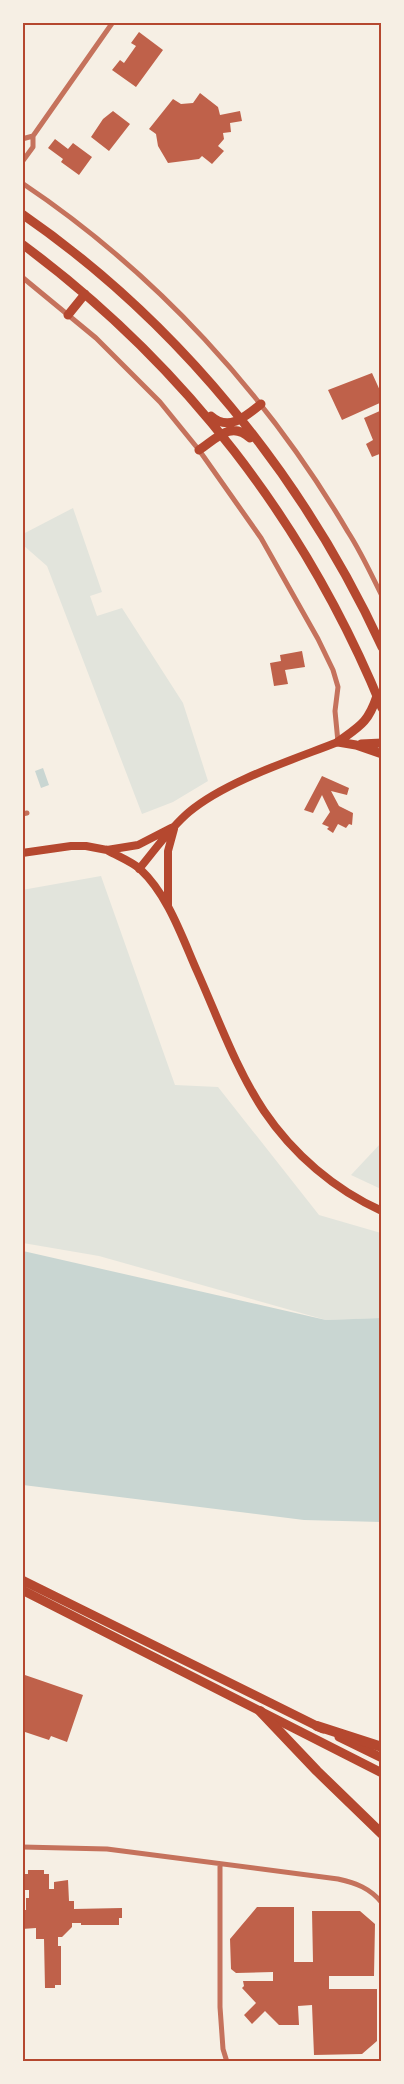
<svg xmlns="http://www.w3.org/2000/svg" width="404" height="2084" font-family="'Exo 2',sans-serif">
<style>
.green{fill:#e2e4dc}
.water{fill:#c9d6d2}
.building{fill:#bf614a}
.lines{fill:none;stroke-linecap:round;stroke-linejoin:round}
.minor{stroke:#c5725c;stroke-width:5}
.secondary{stroke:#b5482f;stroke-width:8}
.primary{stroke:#b5482f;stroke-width:9}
.trunk{stroke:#b5482f;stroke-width:9}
.motorway{stroke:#b5482f;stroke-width:10}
.neatline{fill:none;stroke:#b5482f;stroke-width:2}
</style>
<rect width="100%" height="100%" fill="#f6efe4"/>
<path class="green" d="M 73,508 L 102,592 L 90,596 L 97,616 L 122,608 L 183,703 L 208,781 L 173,802 L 142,814 L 47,566 L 23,545 L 23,534 Z
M 101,876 L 175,1085 L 218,1087 L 319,1215 L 381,1233 L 381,1318 L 326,1320 L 99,1256 L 23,1243 L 22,890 Z
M 381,1143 L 381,1189 L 351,1175 Z"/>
<path class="water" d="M 43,768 L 49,785 L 41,788 L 35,771 Z
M 23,1251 L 326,1320 L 381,1318 L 381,1522 L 304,1520 L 23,1485 Z"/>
<path class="building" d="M 139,32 L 163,50 L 136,87 L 112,70 L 120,60 L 124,63 L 136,46 L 131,43 Z
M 200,93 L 218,107 L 220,115 L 240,111 L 242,121 L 230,123 L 231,132 L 223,133 L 224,139 L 218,146 L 224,151 L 212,164 L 202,156 L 199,159 L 168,163 L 158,146 L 156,134 L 149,129 L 173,99 L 181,104 L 193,103 Z
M 113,111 L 130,124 L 109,151 L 91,137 L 103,119 Z
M 55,139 L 68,149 L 73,143 L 92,157 L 79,175 L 61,162 L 63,159 L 48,148 Z
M 372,373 L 382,395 L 382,402 L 342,420 L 328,390 Z
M 382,410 L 382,453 L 372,457 L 366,444 L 373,440 L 364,418 Z
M 302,651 L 305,667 L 285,670 L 288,684 L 274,686 L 270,663 L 281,661 L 280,655 Z
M 322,776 L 349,788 L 347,795 L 331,791 L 339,806 L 353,813 L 352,825 L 349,824 L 346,828 L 338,824 L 333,833 L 327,829 L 329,827 L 322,824 L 330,812 L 322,795 L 313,813 L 304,810 Z
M 22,1674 L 83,1695 L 67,1742 L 51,1736 L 49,1740 L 22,1731 Z
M 28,1870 L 44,1870 L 44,1874 L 49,1874 L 49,1889 L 54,1889 L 54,1882 L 68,1880 L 69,1901 L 74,1901 L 74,1909 L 122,1908 L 122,1918 L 119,1918 L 119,1925 L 81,1925 L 81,1923 L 72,1923 L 72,1927 L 62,1937 L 58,1937 L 58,1946 L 61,1946 L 61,1985 L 55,1985 L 55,1988 L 45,1988 L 44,1939 L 36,1939 L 36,1928 L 22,1929 L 22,1910 L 26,1910 L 26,1898 L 29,1898 L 29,1890 L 25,1890 L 24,1874 L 28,1874 Z
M 257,1907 L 294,1907 L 294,1962 L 313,1962 L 312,1911 L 360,1911 L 375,1924 L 374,1976 L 329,1976 L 329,1989 L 377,1989 L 377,2041 L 362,2054 L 314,2055 L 312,2005 L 298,2006 L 299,2025 L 279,2025 L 265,2011 L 252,2024 L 244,2015 L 256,2003 L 242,1988 L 244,1986 L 243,1981 L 273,1981 L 273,1972 L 236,1973 L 231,1969 L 230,1939 Z"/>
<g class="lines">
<path class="minor" d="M 22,139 L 33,136
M 22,162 L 33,147 L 33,136 L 113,22
M 22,183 C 155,272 267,394 348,532 C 361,552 371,574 382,596
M 22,277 L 96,338 L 160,402 L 199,450 L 261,538 L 318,639 L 333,670 L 338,687 L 335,711 L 338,742
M 22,814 L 27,813
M 22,1847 L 107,1849 L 338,1879 C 356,1883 370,1888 382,1903
M 220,1864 L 220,2007 L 223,2049 L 227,2062"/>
<path class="secondary" d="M 107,850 C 117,856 131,861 140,869 C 168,895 182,937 197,971 C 218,1018 236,1069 264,1111 C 293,1154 335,1190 382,1211
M 22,853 L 71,846 L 86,846 L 107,850 L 138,845 L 171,828
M 139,869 C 155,850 170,828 189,812 C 226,781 292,760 338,742
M 168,906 L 168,851 L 174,829"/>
<path class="primary" d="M 22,1580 L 323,1729
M 22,1590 L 382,1773
M 339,1737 L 382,1758"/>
<path class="trunk" d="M 22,214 C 177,321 303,476 382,647
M 22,244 C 184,364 306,522 382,708
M 68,315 L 85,294
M 211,416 C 229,432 246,416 261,404
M 199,450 C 216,439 231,420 250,438
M 338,742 C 360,726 368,723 377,696
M 338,742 L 356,745 L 382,754
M 361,744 L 382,743"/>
<path class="motorway" d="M 260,1711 L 317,1771 L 382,1834
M 317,1726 L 382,1747"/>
</g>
<rect width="404" height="2084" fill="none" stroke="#f6efe4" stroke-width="48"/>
<rect x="24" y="24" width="356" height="2036" class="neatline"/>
</svg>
